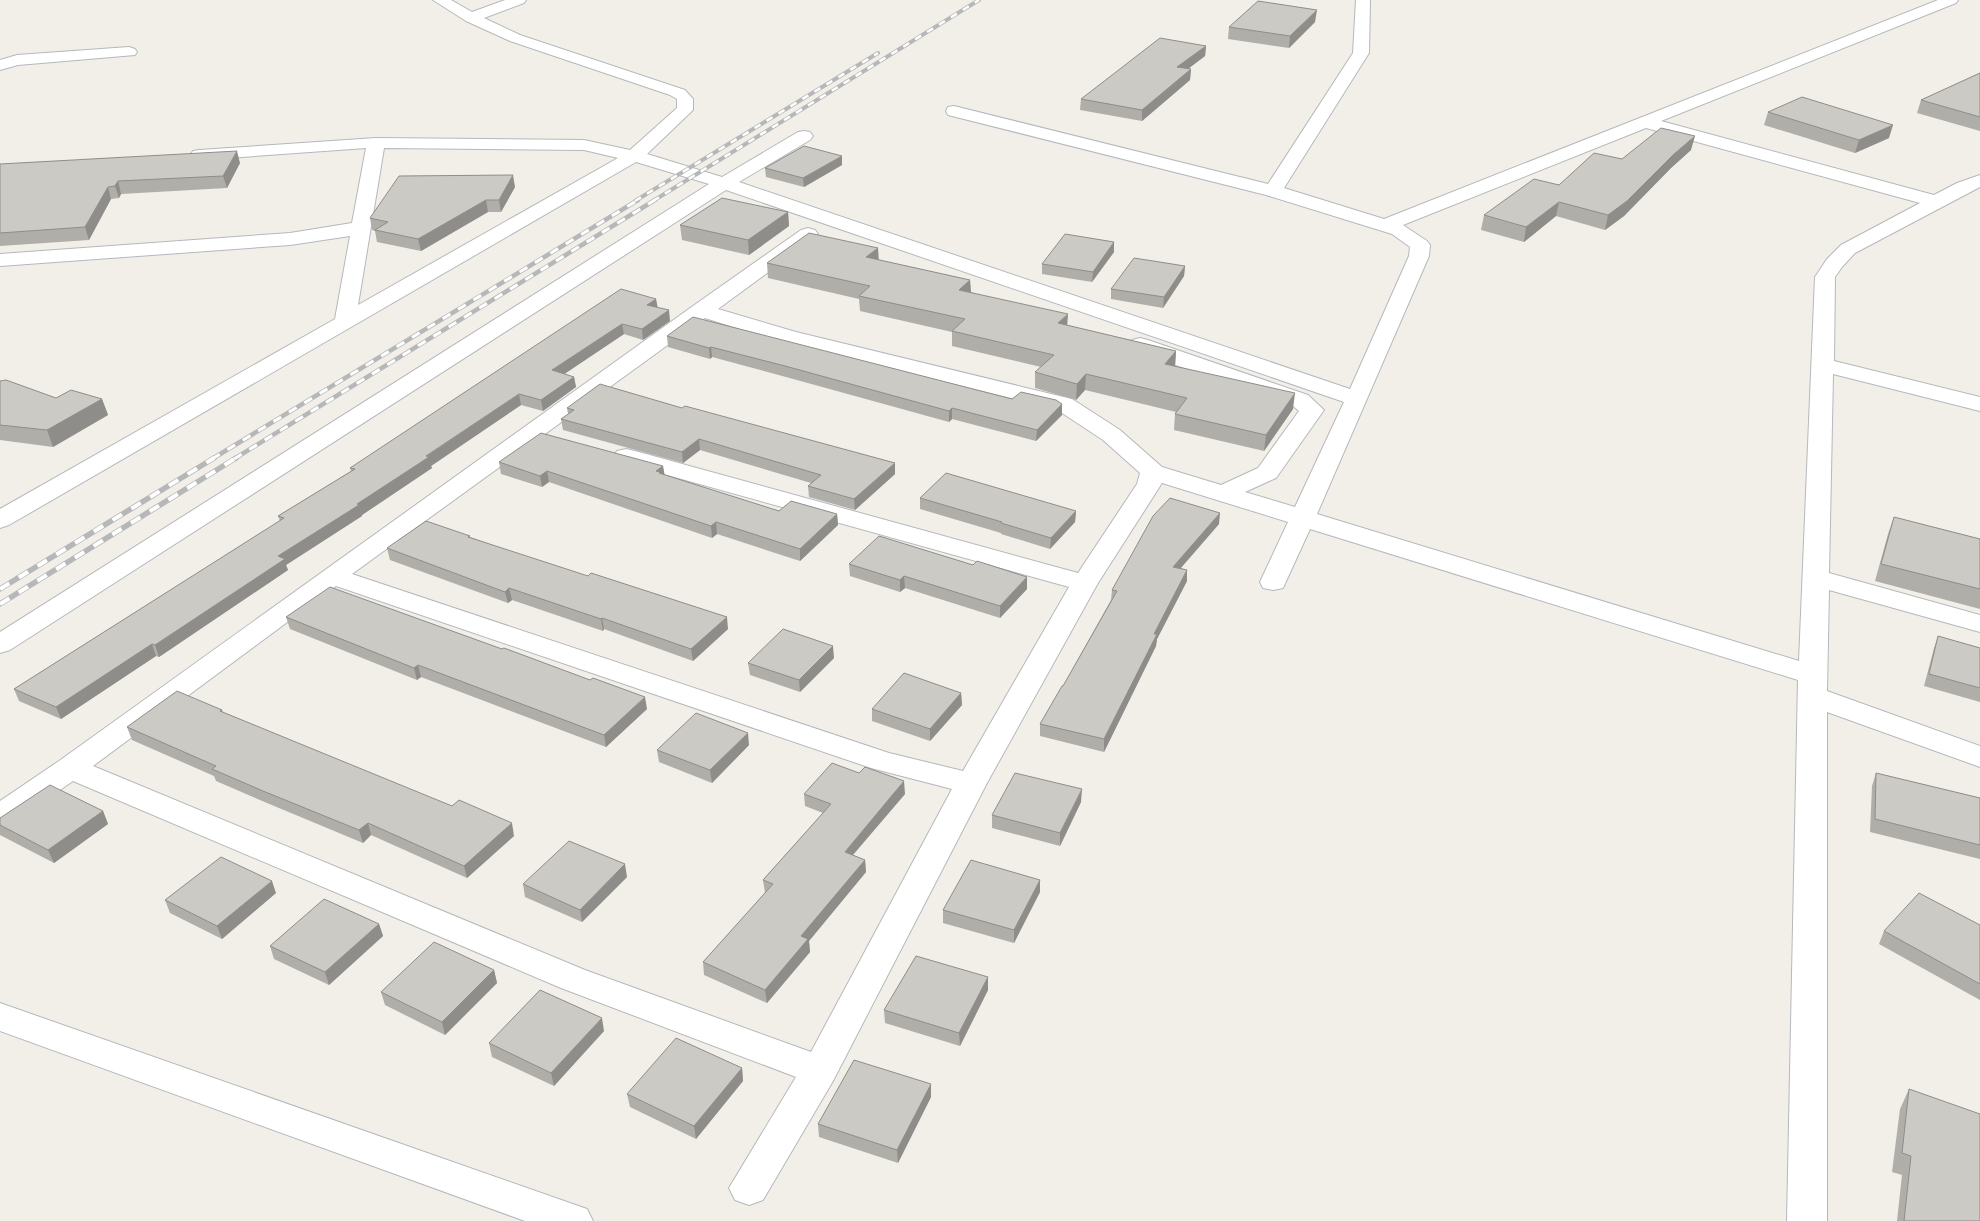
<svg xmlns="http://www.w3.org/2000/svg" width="1980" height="1221" font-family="'Asap Condensed',sans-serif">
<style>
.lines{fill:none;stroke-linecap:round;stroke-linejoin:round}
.minor-casing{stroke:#b5b8bc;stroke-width:2}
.minor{fill:#fff;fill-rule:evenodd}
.rail-far2-casing{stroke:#b6b7b8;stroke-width:4}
.rail-far1-casing{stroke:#b6b7b8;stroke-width:4.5}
.rail-casing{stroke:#b6b7b8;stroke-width:5.5}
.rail-far2{stroke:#fff;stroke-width:2.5;stroke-dasharray:7;stroke-linecap:butt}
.rail-far1{stroke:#fff;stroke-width:3;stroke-dasharray:9;stroke-linecap:butt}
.rail{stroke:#fff;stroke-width:4;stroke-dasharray:11;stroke-linecap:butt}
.wall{fill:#afaea9}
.shaded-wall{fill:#8f8d8a}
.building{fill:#cccac5;stroke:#8f8d8a}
</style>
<rect width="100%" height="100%" fill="#f1efe8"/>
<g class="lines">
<g class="minor-casing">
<path id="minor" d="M 433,0 L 451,0 L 472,12 L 505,0 L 526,0 L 524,3 L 484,18 L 520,35 L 685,90 L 693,99 L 693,110 L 647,154 L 722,177 L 798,132 L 804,131 L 810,132 L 813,136 L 810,140 L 739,182 L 1350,389 L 1409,256 L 1410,247 L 1392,234 L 1266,195 L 948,115 L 946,111 L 948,107 L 954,106 L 1268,184 L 1353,53 L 1356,0 L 1370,0 L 1369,53 L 1284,188 L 1384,219 L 1938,0 L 1958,0 L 1956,3 L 1661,121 L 1934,195 L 1957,183 L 1980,175 L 1980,187 L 1855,253 L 1842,267 L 1835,277 L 1834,361 L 1980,397 L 1980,411 L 1833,374 L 1829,573 L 1980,615 L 1980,632 L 1829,590 L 1827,691 L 1980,746 L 1980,767 L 1827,712 L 1827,1221 L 1787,1221 L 1798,680 L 1310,529 L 1283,588 L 1273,590 L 1263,588 L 1260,582 L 1288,522 L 1162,483 L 1098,583 L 987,783 L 833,1081 L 763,1200 L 749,1205 L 735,1200 L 729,1188 L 796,1077 L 561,988 L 73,781 L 11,824 L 0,827 L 0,801 L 59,761 L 693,306 L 801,230 L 808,228 L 815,230 L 818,234 L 815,238 L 718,309 L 796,332 L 1072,399 L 1120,430 L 1162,467 L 1221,485 L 1258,468 L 1299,411 L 1292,405 L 1132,350 L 1129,345 L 1132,340 L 1140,338 L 1148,340 L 1308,395 L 1324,410 L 1276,478 L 1245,492 L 1295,507 L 1344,402 L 726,190 L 10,650 L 0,653 L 0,632 L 709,184 L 636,162 L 9,525 L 0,528 L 0,509 L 335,319 L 350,236 L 290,245 L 0,266 L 0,254 L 290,233 L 352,223 L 366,148 L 199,160 L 193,159 L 190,155 L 193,151 L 199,150 L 376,138 L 584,140 L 630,150 L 677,108 L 677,99 L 670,95 L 510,41 L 466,21 ZM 1646,128 L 1920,203 L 1841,245 L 1827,259 L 1815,277 L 1799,661 L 1317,514 L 1429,256 L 1430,245 L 1427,241 L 1403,225 ZM 384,148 L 584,150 L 618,158 L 358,305 ZM 705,318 L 781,342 L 1056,409 L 1103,440 L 1140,473 L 1137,484 L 1078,573 L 635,451 L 626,449 L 617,451 L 614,456 L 617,461 L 1069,587 L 963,771 L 889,753 L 352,574 ZM 336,586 L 871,768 L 952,789 L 811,1052 L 585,970 L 93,766 Z
M 129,47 L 135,49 L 137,52 L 135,55 L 18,65 L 0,70 L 0,60 L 17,55 Z
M 0,1003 L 587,1209 L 593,1221 L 525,1221 L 0,1031 Z"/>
</g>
<use href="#minor" class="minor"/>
<g class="rail-far2-casing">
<path id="rail-far2" d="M 635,201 L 878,53
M 653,201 L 979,0"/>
</g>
<g class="rail-far1-casing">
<path id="rail-far1" d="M 212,459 L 638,200
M 234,459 L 655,200"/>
</g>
<g class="rail-casing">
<path id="rail" d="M 0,589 L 214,458
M 0,604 L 236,458"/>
</g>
<use href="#rail-far2" class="rail-far2"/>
<use href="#rail-far1" class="rail-far1"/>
<use href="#rail" class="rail"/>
</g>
<path class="wall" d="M 1315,22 L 1289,48 L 1228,39 L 1229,27 Z
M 1206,46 L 1205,56 L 1188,69 L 1191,69 L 1190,80 L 1142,121 L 1080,110 L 1081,99 Z
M 1980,73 L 1980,131 L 1917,113 L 1921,100 Z
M 1768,112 L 1889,138 L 1855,153 L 1764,125 Z
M 1691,150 L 1671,168 L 1624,216 L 1605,230 L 1556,216 L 1524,242 L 1481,230 L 1484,215 L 1559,185 L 1622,159 Z
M 240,163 L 227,188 L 121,194 L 119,198 L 111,199 L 89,240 L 0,246 L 0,164 Z
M 842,165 L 804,187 L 766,177 L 765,168 Z
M 515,187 L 501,212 L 488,212 L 421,251 L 377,242 L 375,231 L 372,230 L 370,218 Z
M 788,212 L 789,226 L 749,255 L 682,240 L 680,225 Z
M 1114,242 L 1114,252 L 1092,282 L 1042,274 L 1042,264 Z
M 879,260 L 970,280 L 971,292 L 1067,325 L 1176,351 L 1175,366 L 1293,409 L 1264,451 L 1174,430 L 1175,414 L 1176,412 L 1085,390 L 1076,400 L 1035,388 L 1035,372 L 1041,367 L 952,346 L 952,332 L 860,311 L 859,299 L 768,278 L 767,263 Z
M 1185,266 L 1184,276 L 1163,308 L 1111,299 L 1111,289 Z
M 656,299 L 657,307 L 670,321 L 643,340 L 624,334 L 564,374 L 574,377 L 576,387 L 543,411 L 521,405 L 431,466 L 432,468 L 362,515 L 362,516 L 286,565 L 288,570 L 159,657 L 156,656 L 61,719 L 19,701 L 14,689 L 280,521 L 278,516 L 351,471 L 350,468 Z
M 667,336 L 1062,415 L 1036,441 L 952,419 L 949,422 L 786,377 L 712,357 L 710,359 L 668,347 Z
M 0,381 L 56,398 L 102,399 L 108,415 L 53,447 L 0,440 Z
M 567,408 L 682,408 L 895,463 L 895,474 L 855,510 L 809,497 L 808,486 L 811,483 L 700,450 L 683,463 L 563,430 L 561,419 L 568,414 Z
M 499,462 L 663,466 L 664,475 L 779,511 L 837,514 L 838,525 L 800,561 L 717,534 L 712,538 L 549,482 L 542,487 L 501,474 Z
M 920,498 L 1076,511 L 1075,522 L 1050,549 L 1001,534 L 1001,533 L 920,509 Z
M 1894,517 L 1980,539 L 1980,609 L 1875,581 L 1888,534 Z
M 1219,524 L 1181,568 L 1187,570 L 1187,581 L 1157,639 L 1156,646 L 1104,752 L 1040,736 L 1040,724 L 1063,686 L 1111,600 L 1112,590 Z
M 470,537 L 728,629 L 693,661 L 604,629 L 603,631 L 512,600 L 508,603 L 390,560 L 387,548 Z
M 849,564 L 973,565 L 1027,577 L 1027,589 L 1000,618 L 905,588 L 900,592 L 850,576 Z
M 286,617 L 647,709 L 606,747 L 421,677 L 417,680 L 290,629 Z
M 1938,636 L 1980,648 L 1980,702 L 1924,686 L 1934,648 Z
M 834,658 L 800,692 L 750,675 L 748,663 Z
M 961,693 L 962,705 L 930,741 L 872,721 L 872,709 Z
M 222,710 L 223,712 L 514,836 L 467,878 L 371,835 L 363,843 L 267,803 L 216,781 L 214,776 L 132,740 L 127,727 Z
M 749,745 L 712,783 L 659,762 L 657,750 Z
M 1876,773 L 1980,798 L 1980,859 L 1870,832 L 1872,786 Z
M 804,794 L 905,794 L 853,855 L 865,860 L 866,872 L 809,941 L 810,952 L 767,1003 L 704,975 L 703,962 L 765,893 L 763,880 L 823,813 L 805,806 Z
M 1081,802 L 1060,846 L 992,828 L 992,815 Z
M 103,811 L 108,824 L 54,863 L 0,835 L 0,818 Z
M 627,877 L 582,922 L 525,897 L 523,884 Z
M 1040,880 L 1040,892 L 1014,943 L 943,923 L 943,910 Z
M 276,893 L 222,939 L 170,913 L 165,900 Z
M 379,924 L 383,936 L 329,985 L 274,959 L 270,946 Z
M 1980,925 L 1980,1000 L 1879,944 L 1884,931 Z
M 494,970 L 497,983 L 445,1035 L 385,1005 L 381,992 Z
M 988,977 L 988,990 L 960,1046 L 885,1023 L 884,1010 Z
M 604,1031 L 554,1086 L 492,1057 L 489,1043 Z
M 742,1068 L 743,1081 L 696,1139 L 630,1107 L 627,1094 Z
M 931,1084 L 931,1097 L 898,1163 L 819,1137 L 818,1124 Z
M 1909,1089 L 1980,1221 L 1897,1221 L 1902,1175 L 1892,1172 L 1900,1109 Z"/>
<path class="shaded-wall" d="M 1317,10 L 1315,22 L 1289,48 L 1290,36 Z
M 1206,46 L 1205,56 L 1177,77 L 1177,67 Z
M 1191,69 L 1190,80 L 1142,121 L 1142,110 Z
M 1893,125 L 1889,138 L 1855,153 L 1859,140 Z
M 1695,136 L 1691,150 L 1671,168 L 1624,216 L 1605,230 L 1608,215 L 1674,154 Z
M 237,151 L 240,163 L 227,188 L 223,176 Z
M 842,156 L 842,165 L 804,187 L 803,178 Z
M 513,175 L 515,187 L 501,212 L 499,200 Z
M 118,181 L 121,194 L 119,198 L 115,186 Z
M 108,187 L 111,199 L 89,240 L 85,227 Z
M 486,200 L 488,212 L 421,251 L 418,239 Z
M 1559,202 L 1556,216 L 1524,242 L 1526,227 Z
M 788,212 L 789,226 L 749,255 L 748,240 Z
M 1114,242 L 1114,252 L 1092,282 L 1093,272 Z
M 878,248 L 879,262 L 866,257 Z
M 1185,266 L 1184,276 L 1163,308 L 1164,297 Z
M 970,280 L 971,294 L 959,290 Z
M 656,299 L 658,309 L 647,305 Z
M 669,310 L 670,321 L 643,340 L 642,329 Z
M 1068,314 L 1067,329 L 1058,323 Z
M 622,324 L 624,334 L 554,381 L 552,370 Z
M 711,347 L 712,357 L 710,359 L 709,348 Z
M 1176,351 L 1175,367 L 1165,364 Z
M 1086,374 L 1085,390 L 1076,400 L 1077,384 Z
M 574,377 L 576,387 L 543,411 L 541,400 Z
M 1295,393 L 1293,409 L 1264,451 L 1266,435 Z
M 519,394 L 521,405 L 431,466 L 432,468 L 362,515 L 362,516 L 286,565 L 288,570 L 159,657 L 155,645 L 278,556 Z
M 102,399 L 108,415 L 53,447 L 47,430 Z
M 1062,404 L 1062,415 L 1036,441 L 1037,430 Z
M 952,408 L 952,419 L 949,422 L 949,411 Z
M 699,439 L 700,450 L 683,463 L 682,452 Z
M 895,463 L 895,474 L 855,510 L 854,499 Z
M 663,466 L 665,477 L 656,471 Z
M 547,471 L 549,482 L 542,487 L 540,476 Z
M 1076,511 L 1075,522 L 1050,549 L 1051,538 Z
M 1220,513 L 1219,524 L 1172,578 L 1173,567 Z
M 837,514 L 838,525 L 800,561 L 800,549 Z
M 716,522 L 717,534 L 712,538 L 711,526 Z
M 1187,570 L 1187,581 L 1157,639 L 1156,646 L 1104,752 L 1104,739 L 1154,634 Z
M 904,576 L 905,588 L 900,592 L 900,580 Z
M 1027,577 L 1027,589 L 1000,618 L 1000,606 Z
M 509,588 L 512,600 L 508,603 L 505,592 Z
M 727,617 L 728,629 L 693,661 L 691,649 Z
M 602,618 L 604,629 L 603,631 L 601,619 Z
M 152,644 L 156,656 L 61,719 L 56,707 Z
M 833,646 L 834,658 L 800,692 L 799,680 Z
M 418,665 L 421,677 L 417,680 L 414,668 Z
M 961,693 L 962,705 L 930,741 L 930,729 Z
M 645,697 L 647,709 L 606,747 L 604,735 Z
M 748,733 L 749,745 L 712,783 L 710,770 Z
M 904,781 L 905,794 L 845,864 L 845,852 Z
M 1082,789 L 1081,802 L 1060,846 L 1060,833 Z
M 103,811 L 108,824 L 54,863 L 48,850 Z
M 368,823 L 371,835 L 363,843 L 359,830 Z
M 512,823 L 514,836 L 467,878 L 464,866 Z
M 865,860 L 866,872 L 809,941 L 810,952 L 767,1003 L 765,990 L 801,936 Z
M 625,864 L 627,877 L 582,922 L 580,910 Z
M 1040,880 L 1040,892 L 1014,943 L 1014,930 Z
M 272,881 L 276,893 L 222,939 L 217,926 Z
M 379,924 L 383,936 L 329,985 L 325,972 Z
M 494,970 L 497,983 L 445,1035 L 442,1022 Z
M 988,977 L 988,990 L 960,1046 L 959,1033 Z
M 602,1018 L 604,1031 L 554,1086 L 551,1073 Z
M 742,1068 L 743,1081 L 696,1139 L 694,1126 Z
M 931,1084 L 931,1097 L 898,1163 L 897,1150 Z"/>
<path class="building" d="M 1258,1 L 1317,10 L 1290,36 L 1229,27 Z
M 1160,38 L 1206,46 L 1177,67 L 1191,69 L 1142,110 L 1081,99 Z
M 1980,73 L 1980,117 L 1921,100 Z
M 1802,97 L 1893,125 L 1859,140 L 1768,112 Z
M 1661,128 L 1695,136 L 1674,154 L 1627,201 L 1608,215 L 1559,202 L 1526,227 L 1484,215 L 1534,179 L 1559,185 L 1594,153 L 1622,159 Z
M 804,146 L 842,156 L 803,178 L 765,168 Z
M 237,151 L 223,176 L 118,181 L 115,186 L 108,187 L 85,227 L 0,233 L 0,164 Z
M 513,175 L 499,200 L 486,200 L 418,239 L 375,230 L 388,222 L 370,218 L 399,176 Z
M 722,198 L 788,212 L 748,240 L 680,225 Z
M 809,233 L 878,248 L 866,257 L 970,280 L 959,290 L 1068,314 L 1058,323 L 1176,351 L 1165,364 L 1295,393 L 1266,435 L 1175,414 L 1187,398 L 1086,374 L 1077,384 L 1035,372 L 1054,355 L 952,331 L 965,319 L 859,296 L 870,286 L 767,263 Z
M 1065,234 L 1114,242 L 1093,272 L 1042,264 Z
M 1134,258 L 1185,266 L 1164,297 L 1111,289 Z
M 621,289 L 656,299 L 647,305 L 669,310 L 642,329 L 622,324 L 552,370 L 574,377 L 541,400 L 519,394 L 426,456 L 429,457 L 357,504 L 359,505 L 278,556 L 285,559 L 155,645 L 152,644 L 56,707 L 14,689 L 284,518 L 278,516 L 355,469 L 350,468 Z
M 693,317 L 1012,399 L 1021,392 L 1056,400 L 1062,404 L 1037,430 L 952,408 L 949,411 L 785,366 L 711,347 L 709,348 L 667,336 Z
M 6,380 L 56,398 L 71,390 L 102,399 L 47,430 L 0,425 L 0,381 Z
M 600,384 L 682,408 L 685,406 L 895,463 L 854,499 L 808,486 L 821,475 L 699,439 L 682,452 L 561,419 L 574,410 L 567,408 Z
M 541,433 L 663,466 L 656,471 L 660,472 L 659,473 L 779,511 L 791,501 L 837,514 L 800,549 L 716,522 L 711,526 L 547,471 L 540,476 L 499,462 Z
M 946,473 L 1076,511 L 1051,538 L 1001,523 L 1002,522 L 920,498 Z
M 1170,498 L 1220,513 L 1173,567 L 1187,570 L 1154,634 L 1157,634 L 1104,739 L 1040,724 L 1062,686 L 1063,686 L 1117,591 L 1112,590 L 1153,516 Z
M 1894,517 L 1980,539 L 1980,589 L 1881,564 Z
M 426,521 L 470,536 L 468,537 L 588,576 L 591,573 L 727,617 L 691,649 L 602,618 L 601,619 L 509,588 L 505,592 L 387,548 Z
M 879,536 L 973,565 L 977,561 L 1027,577 L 1000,606 L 904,576 L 900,580 L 849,564 Z
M 330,587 L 502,649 L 504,648 L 590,680 L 593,678 L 645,697 L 604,735 L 418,665 L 414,668 L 286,617 Z
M 783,629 L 833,646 L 799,680 L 748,663 Z
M 1938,636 L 1980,648 L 1980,688 L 1929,674 Z
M 904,673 L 961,693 L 930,729 L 872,709 Z
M 177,691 L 222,710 L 220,711 L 452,806 L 459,800 L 512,823 L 464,866 L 368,823 L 359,830 L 263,791 L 212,769 L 216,766 L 127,727 Z
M 696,713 L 748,733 L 710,770 L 657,750 Z
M 832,763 L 859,773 L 865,767 L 904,781 L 845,852 L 865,860 L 801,936 L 808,939 L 765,990 L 703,962 L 773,884 L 763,880 L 831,804 L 804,794 Z
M 1015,773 L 1082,789 L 1060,833 L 992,815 Z
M 1876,773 L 1980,798 L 1980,845 L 1875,819 Z
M 50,785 L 103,811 L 48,850 L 0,825 L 0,818 Z
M 569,841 L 625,864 L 580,910 L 523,884 Z
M 221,857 L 272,881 L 217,926 L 165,900 Z
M 971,860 L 1040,880 L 1014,930 L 943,910 Z
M 1919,893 L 1980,925 L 1980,984 L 1884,931 Z
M 324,899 L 379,924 L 325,972 L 270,946 Z
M 434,942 L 494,970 L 442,1022 L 381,992 Z
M 916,956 L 988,977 L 959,1033 L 884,1010 Z
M 540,990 L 602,1018 L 551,1073 L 489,1043 Z
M 676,1038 L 742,1068 L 694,1126 L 627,1094 Z
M 854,1060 L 931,1084 L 897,1150 L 818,1124 Z
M 1909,1089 L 1980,1114 L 1980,1221 L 1904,1221 L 1911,1156 L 1902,1153 Z"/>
</svg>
